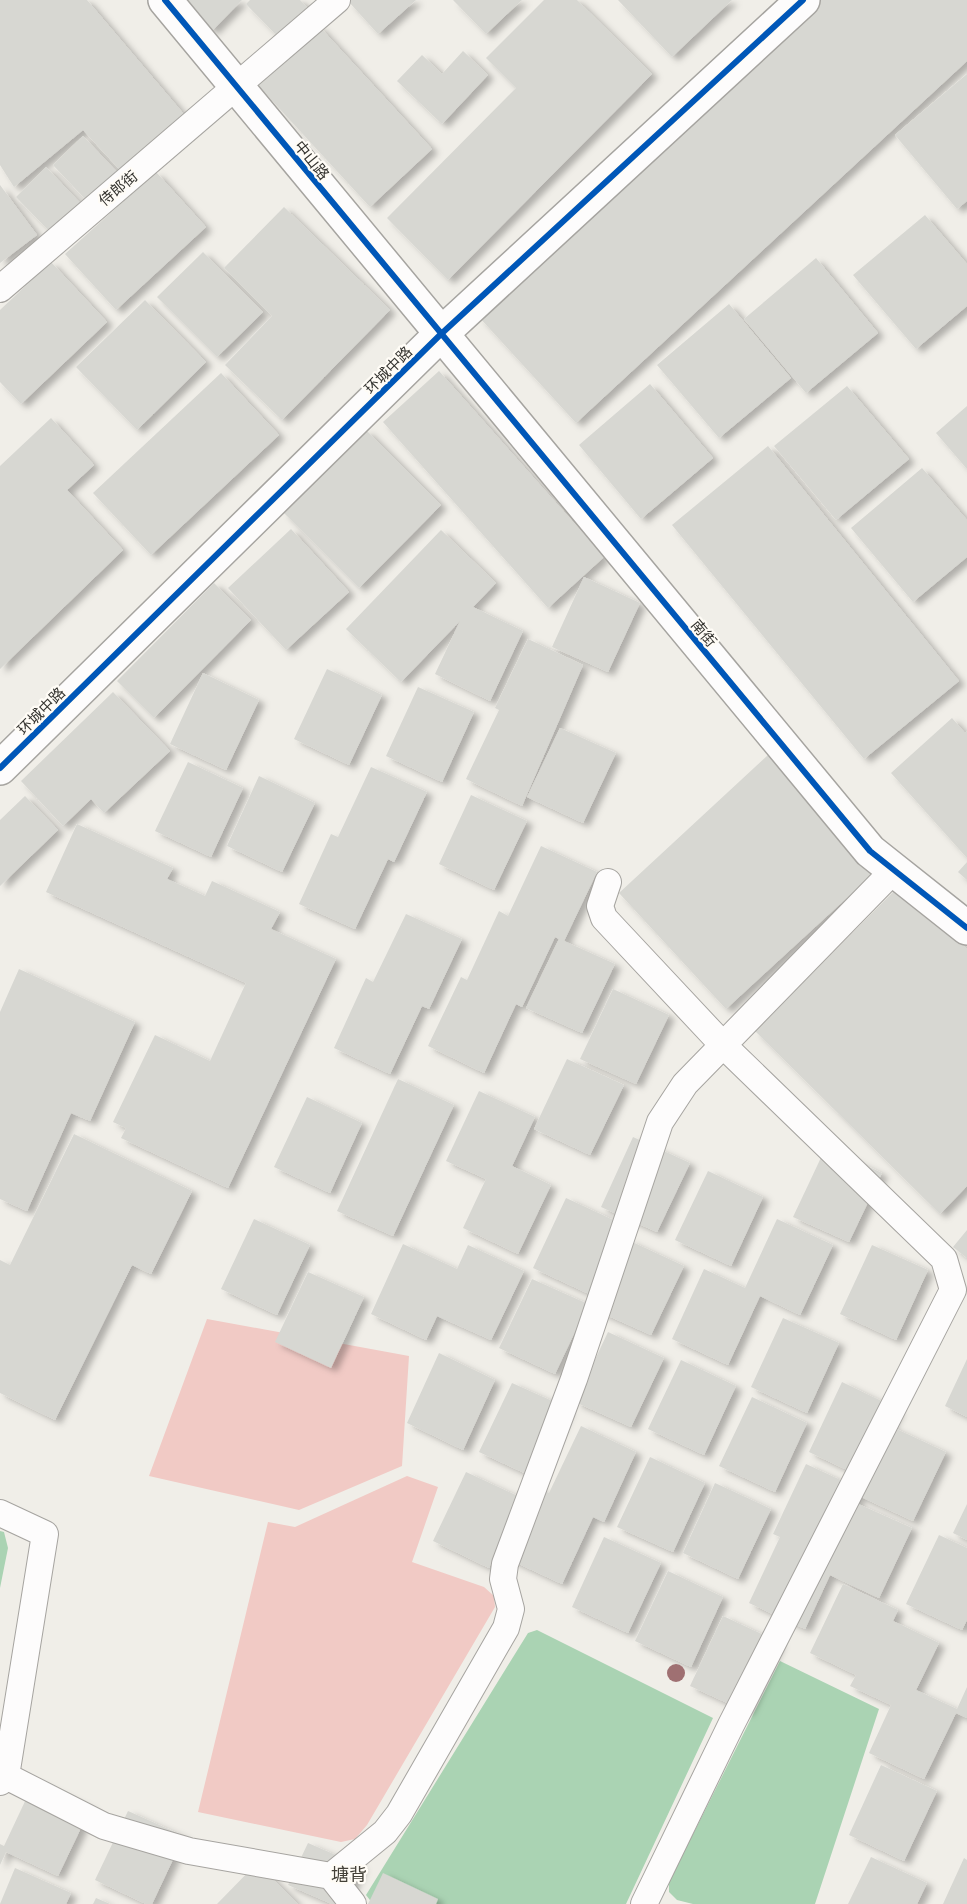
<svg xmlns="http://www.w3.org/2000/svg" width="967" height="1904" font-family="Mulish,'Noto Sans SC',sans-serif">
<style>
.green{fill:#f1cac5}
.water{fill:#aad3b3}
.building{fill:#d7d7d2;filter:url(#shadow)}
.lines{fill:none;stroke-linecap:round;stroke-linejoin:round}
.service-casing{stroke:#a6a4a0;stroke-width:28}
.minor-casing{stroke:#a6a4a0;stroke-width:36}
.service{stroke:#fdfcfc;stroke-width:26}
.minor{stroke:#fdfcfc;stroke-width:33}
.cycleway-casing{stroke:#fffcf6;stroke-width:10}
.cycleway{stroke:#0057b8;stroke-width:6}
.tree{fill:#9f7072}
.labels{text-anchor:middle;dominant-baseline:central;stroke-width:4.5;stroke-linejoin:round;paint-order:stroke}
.street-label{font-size:15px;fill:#34332f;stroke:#fffcf6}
.quarter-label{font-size:18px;fill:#444139;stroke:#fffcf6}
</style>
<defs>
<filter id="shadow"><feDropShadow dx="6" dy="4" stdDeviation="3" flood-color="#0004"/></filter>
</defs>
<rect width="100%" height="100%" fill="#f0eee8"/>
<path class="green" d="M 207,1319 L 409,1356 L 402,1466 L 299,1510 L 149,1476 Z
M 407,1476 L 438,1487 L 412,1562 L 484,1587 L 494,1596 L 495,1607 L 367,1825 L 355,1839 L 341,1842 L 198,1812 L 268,1522 L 295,1527 Z"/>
<path class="water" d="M 0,1531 L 4,1532 L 8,1548 L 0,1588 Z
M 537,1630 L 713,1718 L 626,1904 L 373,1904 L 366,1895 L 528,1633 Z
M 780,1661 L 879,1709 L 815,1904 L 693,1904 L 677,1900 L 669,1892 L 669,1882 Z"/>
<path class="building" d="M 0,0 L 87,0 L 188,119 L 121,171 L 83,130 L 14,187 L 0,165 Z
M 180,0 L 242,0 L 212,31 Z
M 250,0 L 300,0 L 313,13 L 283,42 L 246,4 Z
M 351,0 L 416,0 L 378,34 L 349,2 Z
M 453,0 L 522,0 L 486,34 Z
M 544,0 L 577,0 L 652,74 L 448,280 L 387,218 L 516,88 L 486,58 Z
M 618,0 L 732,0 L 672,57 Z
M 821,0 L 967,0 L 967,61 L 576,423 L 479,317 Z
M 318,25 L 432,149 L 370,207 L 255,82 Z
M 463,51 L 488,75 L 442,124 L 397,81 L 422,55 L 442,74 Z
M 967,74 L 967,201 L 957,209 L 895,135 Z
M 83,136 L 119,174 L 89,203 L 53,165 Z
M 46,167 L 82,205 L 52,234 L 16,197 Z
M 156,172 L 206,227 L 116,310 L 65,254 Z
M 0,185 L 37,235 L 0,263 Z
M 284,207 L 390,310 L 282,420 L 225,365 L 272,316 L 224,268 Z
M 925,215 L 967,264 L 967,306 L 916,349 L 853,275 Z
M 203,252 L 263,312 L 217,357 L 157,297 Z
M 816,258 L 878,333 L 806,393 L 744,319 Z
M 51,262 L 107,322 L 21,404 L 0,382 L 0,310 Z
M 145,300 L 206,362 L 137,430 L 76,367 Z
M 729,304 L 791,378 L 719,438 L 657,365 Z
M 439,371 L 604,557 L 548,608 L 383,422 Z
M 221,373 L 279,435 L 151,555 L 93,493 Z
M 650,384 L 713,458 L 641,519 L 579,445 Z
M 847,386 L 909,459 L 836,520 L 774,446 Z
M 967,406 L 967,469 L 936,433 Z
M 51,418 L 94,465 L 67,490 L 123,550 L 0,669 L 0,466 Z
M 366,430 L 441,505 L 359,588 L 283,512 Z
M 768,446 L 959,681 L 864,759 L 672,525 Z
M 922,468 L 967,520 L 967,557 L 913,602 L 851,528 Z
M 291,529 L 349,592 L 286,650 L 228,588 Z
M 441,530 L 496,583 L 473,607 L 523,631 L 490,701 L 435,674 L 460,621 L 401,682 L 346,629 Z
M 584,577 L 640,603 L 608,672 L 552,647 Z
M 214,583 L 251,620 L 154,718 L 117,681 Z
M 528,639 L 583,665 L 522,806 L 466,779 L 499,710 L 495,708 Z
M 327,669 L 382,695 L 349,765 L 294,739 Z
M 203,673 L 259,700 L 226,770 L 170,744 Z
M 418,687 L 474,712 L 442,782 L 386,756 Z
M 113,692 L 170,751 L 104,813 L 91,799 L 63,826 L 21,781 Z
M 952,718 L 965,733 L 967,731 L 967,858 L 891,773 Z
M 560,728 L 616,753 L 583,823 L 527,797 Z
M 768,755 L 876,871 L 726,1009 L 619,893 Z
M 188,762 L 243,788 L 211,857 L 155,831 Z
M 371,767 L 427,792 L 394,862 L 388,859 L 355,929 L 299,904 L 331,834 L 338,837 Z
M 259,776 L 315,803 L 282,872 L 227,846 Z
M 471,795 L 527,821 L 494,890 L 439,864 Z
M 25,796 L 58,830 L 0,886 L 0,820 Z
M 77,824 L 173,868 L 167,879 L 205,896 L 212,881 L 280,912 L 271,929 L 336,959 L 228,1188 L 121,1138 L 126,1128 L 113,1122 L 155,1035 L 210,1061 L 246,983 L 46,892 Z
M 541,846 L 597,872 L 564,941 L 615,964 L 582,1033 L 526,1008 L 559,939 L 555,937 L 522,1007 L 516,1004 L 484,1073 L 428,1046 L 461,977 L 467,980 L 499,911 L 508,916 Z
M 967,862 L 967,880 L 958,872 Z
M 901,884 L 967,949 L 967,1186 L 940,1214 L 755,1031 Z
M 406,914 L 462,939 L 429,1009 L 422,1006 L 390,1074 L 334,1048 L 366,978 L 373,982 Z
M 19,969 L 135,1022 L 90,1121 L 71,1113 L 27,1211 L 0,1199 L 0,1012 Z
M 613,989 L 669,1015 L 636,1084 L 580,1059 Z
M 567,1059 L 624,1085 L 590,1155 L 534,1129 Z
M 398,1079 L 454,1105 L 393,1236 L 337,1211 Z
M 479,1091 L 535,1117 L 512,1166 L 551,1185 L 518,1254 L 463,1228 L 486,1179 L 446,1161 Z
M 307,1097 L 362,1123 L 330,1193 L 274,1167 Z
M 74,1134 L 192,1191 L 151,1274 L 132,1265 L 55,1420 L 0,1393 L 0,1260 L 10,1265 Z
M 633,1137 L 690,1163 L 657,1232 L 601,1207 Z
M 826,1147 L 882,1173 L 849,1242 L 793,1217 Z
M 708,1171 L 763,1197 L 731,1266 L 675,1240 Z
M 566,1198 L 622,1224 L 589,1294 L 533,1268 Z
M 254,1219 L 310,1245 L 277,1315 L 221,1289 Z
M 777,1219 L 833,1245 L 800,1315 L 760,1296 L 728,1365 L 672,1339 L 704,1269 L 745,1288 Z
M 967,1230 L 967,1258 L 953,1247 Z
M 628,1240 L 684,1266 L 651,1335 L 595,1310 Z
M 403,1244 L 457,1269 L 468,1245 L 524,1271 L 491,1340 L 437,1316 L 426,1340 L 371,1314 Z
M 872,1245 L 928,1270 L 896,1340 L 840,1314 Z
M 308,1272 L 364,1297 L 331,1368 L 275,1342 Z
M 532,1279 L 588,1304 L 555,1374 L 499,1348 Z
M 783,1318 L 839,1343 L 807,1413 L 751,1387 Z
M 608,1332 L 664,1358 L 631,1427 L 575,1402 Z
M 439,1353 L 495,1380 L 463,1450 L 407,1423 Z
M 967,1359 L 967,1417 L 945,1406 Z
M 681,1360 L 736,1386 L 704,1455 L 648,1429 Z
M 842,1382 L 898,1409 L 890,1426 L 946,1452 L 913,1521 L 859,1496 L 856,1503 L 912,1528 L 879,1598 L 830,1575 L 805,1629 L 749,1603 L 780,1537 L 773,1534 L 806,1464 L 860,1489 L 866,1479 L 809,1452 Z
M 512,1383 L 568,1408 L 535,1478 L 479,1452 Z
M 752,1397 L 807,1423 L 775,1492 L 719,1466 Z
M 581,1426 L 636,1452 L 604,1522 L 593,1517 L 562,1584 L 506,1558 L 539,1488 L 549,1493 Z
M 650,1457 L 705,1483 L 673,1552 L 617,1527 Z
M 466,1472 L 522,1498 L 489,1568 L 433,1541 Z
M 715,1483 L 771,1509 L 738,1579 L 683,1553 Z
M 967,1504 L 967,1540 L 953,1533 Z
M 939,1535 L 967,1548 L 967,1620 L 962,1630 L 906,1604 Z
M 604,1537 L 661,1563 L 628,1633 L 572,1607 Z
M 668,1571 L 723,1597 L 691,1667 L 635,1641 Z
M 843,1584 L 898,1610 L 893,1621 L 939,1643 L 916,1690 L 957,1709 L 967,1687 L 967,1718 L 956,1713 L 924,1779 L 869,1753 L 891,1705 L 850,1686 L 856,1675 L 810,1653 Z
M 723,1616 L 779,1642 L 747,1712 L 690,1686 Z
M 881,1765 L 937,1791 L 904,1861 L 849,1835 Z
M 35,1780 L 91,1807 L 58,1876 L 6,1852 L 0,1865 L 0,1844 L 4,1846 Z
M 128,1811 L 184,1836 L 152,1904 L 146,1904 L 95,1880 Z
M 308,1843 L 361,1866 L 344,1904 L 332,1904 L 288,1885 Z
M 871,1857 L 927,1883 L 917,1904 L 848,1904 Z
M 964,1858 L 967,1860 L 967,1904 L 943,1904 Z
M 257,1863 L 298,1904 L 217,1904 Z
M 15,1868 L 71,1893 L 66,1904 L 0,1904 Z
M 383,1873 L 438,1899 L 436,1904 L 368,1904 Z
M 96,1898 L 110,1904 L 93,1904 Z"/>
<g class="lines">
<g class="service-casing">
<path id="service" d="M 0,289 L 337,0
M 608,882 L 600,906 L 604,918 L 723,1045 L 944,1259 L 953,1290 L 731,1725 L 644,1904
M 0,1513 L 45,1534 L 6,1776 L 0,1782
M 6,1776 L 104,1826 L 189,1851 L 331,1876 L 353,1904
M 331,1876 L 385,1832 L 399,1814 L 506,1628 L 511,1609 L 503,1579 L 505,1564 L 574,1379 L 660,1122 L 685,1084 L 894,870"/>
</g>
<g class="minor-casing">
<path id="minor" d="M 165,0 L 870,851 L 967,928
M 0,768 L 440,335 L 803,0"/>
</g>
<use href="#service" class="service"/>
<use href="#minor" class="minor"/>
<g class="cycleway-casing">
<path id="cycleway" d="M 165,0 L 870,851 L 967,928
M 0,768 L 440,335 L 803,0"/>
</g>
<use href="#cycleway" class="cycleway"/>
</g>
<circle class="tree" cx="676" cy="1673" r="9"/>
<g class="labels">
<g class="street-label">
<text transform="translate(312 160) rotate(51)">中山路</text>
<text transform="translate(118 188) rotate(-40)">侍郎街</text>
<text transform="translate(388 370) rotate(-45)">环城中路</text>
<text transform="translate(704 633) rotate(50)">南街</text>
<text transform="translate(41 711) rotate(-45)">环城中路</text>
</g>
<g class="quarter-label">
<text x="349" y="1874">塘背</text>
</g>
</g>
</svg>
